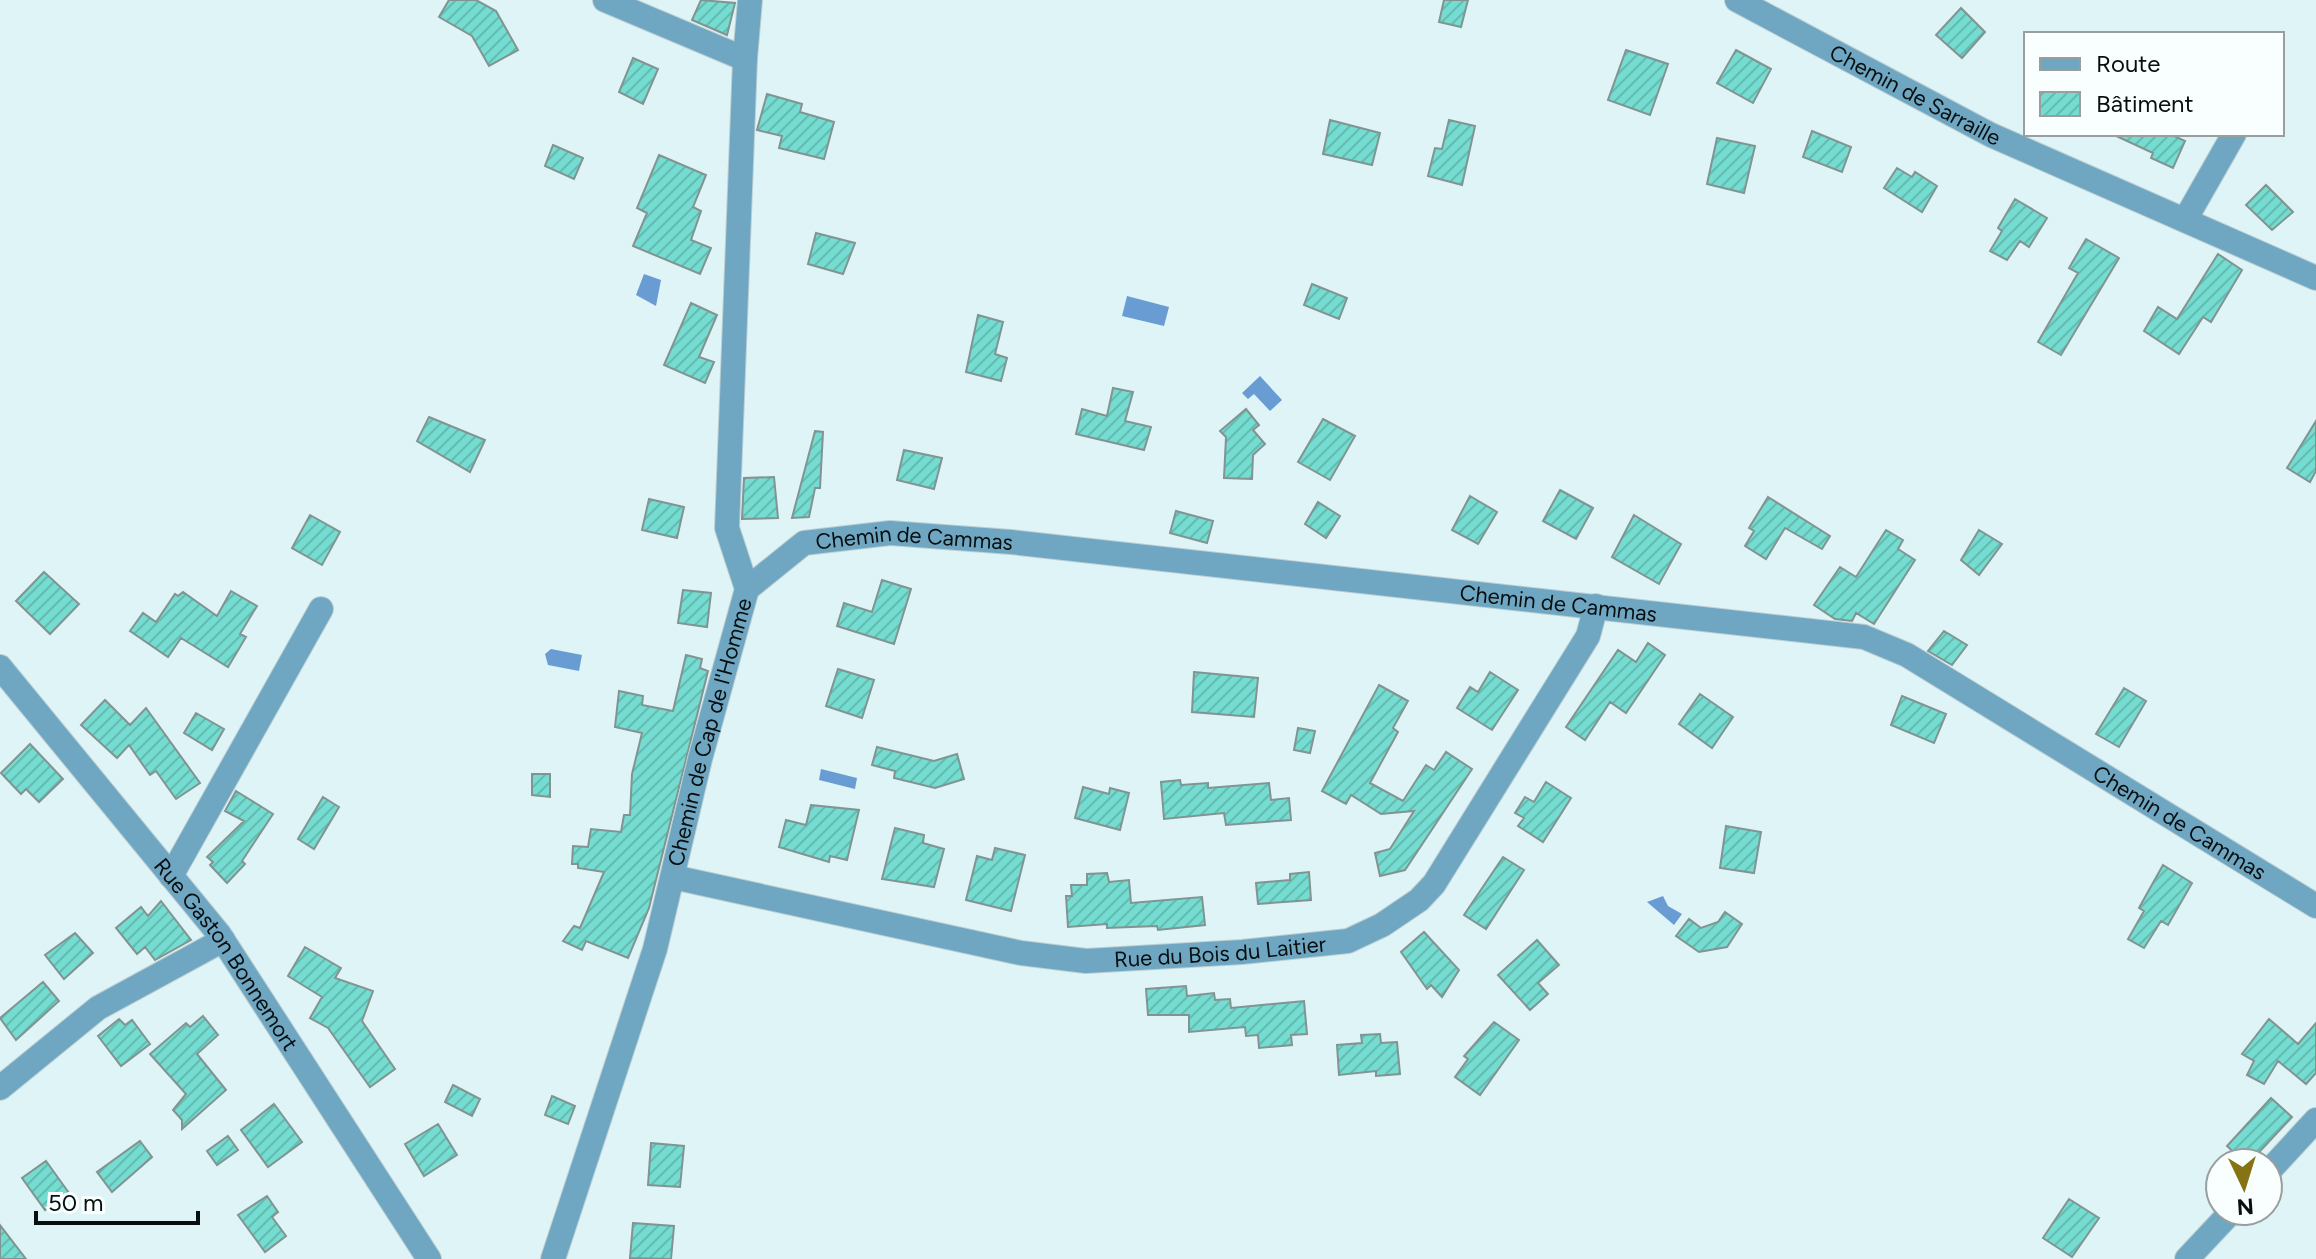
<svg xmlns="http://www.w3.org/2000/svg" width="2316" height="1259" font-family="Figtree,sans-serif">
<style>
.water{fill:#6a9cd4}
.building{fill:url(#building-hatch);stroke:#819491;stroke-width:2}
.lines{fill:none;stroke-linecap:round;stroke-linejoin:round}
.minor-casing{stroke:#bdcfd2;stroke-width:26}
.minor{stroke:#6fa7c3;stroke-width:24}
.labels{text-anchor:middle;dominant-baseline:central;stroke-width:6;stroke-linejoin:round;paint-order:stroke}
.street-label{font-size:22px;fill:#080f10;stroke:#f9fefe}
</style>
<defs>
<pattern id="building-hatch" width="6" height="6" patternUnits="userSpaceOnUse" patternTransform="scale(2)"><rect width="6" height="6" fill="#74dcd0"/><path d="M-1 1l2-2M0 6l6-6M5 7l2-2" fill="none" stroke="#63bcb2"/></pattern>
</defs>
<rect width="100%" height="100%" fill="#dff4f7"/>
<path class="water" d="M 644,274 L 661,280 L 656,306 L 636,295 Z
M 1127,296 L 1169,307 L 1164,326 L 1122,316 Z
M 1260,376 L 1282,400 L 1270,411 L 1254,394 L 1248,399 L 1242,393 Z
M 551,649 L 582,655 L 579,671 L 548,665 L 545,654 Z
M 821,769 L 857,778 L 855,789 L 819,780 Z
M 1663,896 L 1668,906 L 1682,914 L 1674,925 L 1647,902 Z"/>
<path class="building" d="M 449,0 L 476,0 L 496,11 L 518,50 L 489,66 L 472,36 L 439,17 Z
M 701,0 L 735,3 L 727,35 L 692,20 Z
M 1444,0 L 1468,0 L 1461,27 L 1439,22 Z
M 1961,8 L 1985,32 L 1962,58 L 1936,35 Z
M 1626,50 L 1668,64 L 1650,115 L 1608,100 Z
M 1736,50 L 1771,69 L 1753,103 L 1717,83 Z
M 633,58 L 658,69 L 643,104 L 619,92 Z
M 767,94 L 802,104 L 800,112 L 834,122 L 824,159 L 779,148 L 782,136 L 757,130 Z
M 1330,120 L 1380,133 L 1372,165 L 1323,154 Z
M 1449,120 L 1475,126 L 1462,185 L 1428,176 L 1435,148 L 1442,149 Z
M 1812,131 L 1851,147 L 1842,172 L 1803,157 Z
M 2112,134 L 2170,134 L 2185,141 L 2173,168 L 2151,158 L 2153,153 Z
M 1717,138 L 1755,146 L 1744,193 L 1707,184 Z
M 553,145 L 583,158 L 574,179 L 545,166 Z
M 659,155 L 706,175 L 693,207 L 701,211 L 691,240 L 711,248 L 700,274 L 633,246 L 647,213 L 637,208 Z
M 1897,168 L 1912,177 L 1915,172 L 1937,186 L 1922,212 L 1884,188 Z
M 2266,185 L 2293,212 L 2272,230 L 2246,205 Z
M 2015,199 L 2047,218 L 2029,247 L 2020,241 L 2007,260 L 1990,251 L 2002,231 L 1998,228 Z
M 816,233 L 855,243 L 843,274 L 808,264 Z
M 2086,239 L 2119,258 L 2061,355 L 2038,342 L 2078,273 L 2069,268 Z
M 2218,254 L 2242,270 L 2211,322 L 2203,317 L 2179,354 L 2144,331 L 2158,307 L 2177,319 Z
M 1312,284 L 1347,298 L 1339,319 L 1304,305 Z
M 691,303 L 717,315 L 699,357 L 714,362 L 705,383 L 664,365 Z
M 978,315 L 1003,322 L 995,354 L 1007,358 L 1001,381 L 966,372 Z
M 1113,388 L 1133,392 L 1125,421 L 1151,427 L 1144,450 L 1076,434 L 1082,409 L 1107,416 Z
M 1246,409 L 1259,425 L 1253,430 L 1265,444 L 1253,455 L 1252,479 L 1224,478 L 1226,437 L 1220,431 Z
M 429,417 L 485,440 L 470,472 L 417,441 Z
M 1323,419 L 1355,436 L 1330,480 L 1298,462 Z
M 2316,421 L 2316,471 L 2310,482 L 2287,468 Z
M 815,431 L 823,432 L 820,488 L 815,488 L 809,517 L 792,518 Z
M 904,450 L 942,458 L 934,489 L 897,480 Z
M 774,477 L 778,518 L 742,519 L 744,478 Z
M 1560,490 L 1593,508 L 1576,539 L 1543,521 Z
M 1470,496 L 1497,512 L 1478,544 L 1452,530 Z
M 1768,497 L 1830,536 L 1822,549 L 1785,528 L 1766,559 L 1745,546 L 1754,531 L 1749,528 Z
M 649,499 L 684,507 L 677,538 L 642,530 Z
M 1318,502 L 1340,516 L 1326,538 L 1305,524 Z
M 1176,511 L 1213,521 L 1207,543 L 1170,533 Z
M 310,515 L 340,532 L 322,565 L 292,548 Z
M 1634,515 L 1681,544 L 1659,584 L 1612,557 Z
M 1886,530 L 1903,540 L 1898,549 L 1915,560 L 1874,624 L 1856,613 L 1852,621 L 1835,619 L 1814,605 L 1840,567 L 1856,577 Z
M 1979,530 L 2002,544 L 1979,575 L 1961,560 Z
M 44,572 L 79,604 L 50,634 L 16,601 Z
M 882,580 L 911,589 L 894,644 L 837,626 L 844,603 L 872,612 Z
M 683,590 L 711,593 L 707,627 L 678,623 Z
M 231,591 L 257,606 L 240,634 L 246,637 L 228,667 L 181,638 L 168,657 L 130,631 L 143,613 L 156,622 L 175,594 L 178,596 L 183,592 L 217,616 Z
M 1944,631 L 1967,645 L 1952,665 L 1928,651 Z
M 1648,643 L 1665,655 L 1626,713 L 1610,702 L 1585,740 L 1566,727 L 1618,650 L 1636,662 Z
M 686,655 L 702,659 L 700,668 L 708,671 L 649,908 L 628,958 L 586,941 L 582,950 L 563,941 L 574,926 L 580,928 L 604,872 L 578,868 L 578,864 L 572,864 L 573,846 L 588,847 L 591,829 L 621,832 L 624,815 L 630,815 L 632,774 L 642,733 L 615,727 L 619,691 L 643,696 L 642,705 L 673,711 Z
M 838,669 L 874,680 L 862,718 L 826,706 Z
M 1194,672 L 1258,678 L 1254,717 L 1192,712 Z
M 1490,672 L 1518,690 L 1492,730 L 1457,708 L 1470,687 L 1478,692 Z
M 1379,685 L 1408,701 L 1393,728 L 1398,732 L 1370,783 L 1403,801 L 1426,765 L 1434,770 L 1446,752 L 1472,769 L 1405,870 L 1380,876 L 1375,853 L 1390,849 L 1414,811 L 1381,814 L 1351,795 L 1346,804 L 1322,791 Z
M 2124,688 L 2146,701 L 2119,747 L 2096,734 Z
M 1700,694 L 1733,717 L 1712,748 L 1679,724 Z
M 1902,696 L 1946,714 L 1934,743 L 1891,725 Z
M 105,700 L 130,725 L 146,708 L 200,783 L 176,799 L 156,771 L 150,775 L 129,745 L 117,758 L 81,725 Z
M 196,713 L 224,729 L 212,750 L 184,733 Z
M 1298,728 L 1315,731 L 1310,753 L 1294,750 Z
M 30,744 L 63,779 L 39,802 L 26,789 L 21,794 L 1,773 Z
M 877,747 L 934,761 L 957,754 L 964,779 L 935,788 L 894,778 L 895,771 L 872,765 Z
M 532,774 L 550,774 L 550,797 L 532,795 Z
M 1180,780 L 1181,785 L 1208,783 L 1208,788 L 1269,783 L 1271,800 L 1289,798 L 1291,820 L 1226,825 L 1224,813 L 1164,819 L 1161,782 Z
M 1546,782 L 1571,798 L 1543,842 L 1518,826 L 1524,818 L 1515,813 L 1525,797 L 1534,802 Z
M 1083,787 L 1109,794 L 1110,788 L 1129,793 L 1120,830 L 1075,818 Z
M 236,791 L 273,814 L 242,861 L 245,864 L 227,883 L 210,865 L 213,862 L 207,857 L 244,821 L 225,811 Z
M 323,797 L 339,807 L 314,849 L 298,839 Z
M 811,805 L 859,810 L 847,860 L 830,856 L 829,862 L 779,847 L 786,820 L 806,825 Z
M 1726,826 L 1761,832 L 1754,873 L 1720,868 Z
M 895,828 L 924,835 L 923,843 L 944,849 L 934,887 L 882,879 Z
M 995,848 L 1025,855 L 1011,911 L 966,900 L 977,856 L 992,860 Z
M 1503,857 L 1524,870 L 1486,929 L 1464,915 Z
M 2163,865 L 2192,883 L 2168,925 L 2161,921 L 2144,948 L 2128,939 L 2144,911 L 2139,908 Z
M 1309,872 L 1311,900 L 1258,904 L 1256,883 L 1290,880 L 1290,874 Z
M 1107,873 L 1109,882 L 1129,880 L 1131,903 L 1202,897 L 1205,925 L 1158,930 L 1157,926 L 1107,928 L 1107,924 L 1068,927 L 1066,896 L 1072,896 L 1071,885 L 1087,885 L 1087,874 Z
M 161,901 L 191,940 L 155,960 L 145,947 L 137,954 L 116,928 L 141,907 L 148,916 Z
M 1725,912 L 1742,924 L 1727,947 L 1699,952 L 1676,936 L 1689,919 L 1701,928 L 1718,922 Z
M 1424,932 L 1459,970 L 1442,997 L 1431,985 L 1427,989 L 1401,952 Z
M 75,933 L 93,953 L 64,979 L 45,955 Z
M 1537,940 L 1559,965 L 1538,983 L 1548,994 L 1530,1010 L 1498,975 Z
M 305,947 L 341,968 L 335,978 L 373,991 L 362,1021 L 395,1069 L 370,1087 L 328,1028 L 310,1018 L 322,997 L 288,976 Z
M 43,982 L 59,1001 L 16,1040 L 0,1018 Z
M 1186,986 L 1187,996 L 1214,993 L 1215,1000 L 1230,999 L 1231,1008 L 1304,1001 L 1307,1034 L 1291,1035 L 1292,1045 L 1259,1048 L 1258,1035 L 1246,1036 L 1245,1027 L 1189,1032 L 1189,1015 L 1148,1015 L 1146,989 Z
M 203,1016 L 218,1035 L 197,1054 L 226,1090 L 182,1129 L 182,1120 L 173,1110 L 186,1094 L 150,1054 L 186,1023 L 190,1027 Z
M 119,1019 L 125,1025 L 132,1020 L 150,1044 L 121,1066 L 98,1036 Z
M 2269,1019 L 2298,1044 L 2316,1023 L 2316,1073 L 2306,1084 L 2278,1061 L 2264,1084 L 2247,1075 L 2254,1061 L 2242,1054 Z
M 1494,1022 L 1519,1040 L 1480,1095 L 1455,1077 L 1468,1059 L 1464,1056 Z
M 1380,1034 L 1381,1043 L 1397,1042 L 1400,1074 L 1376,1076 L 1376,1071 L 1339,1075 L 1337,1045 L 1362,1043 L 1361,1035 Z
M 453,1085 L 480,1099 L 472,1116 L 445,1102 Z
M 552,1096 L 575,1106 L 568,1124 L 545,1115 Z
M 2271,1098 L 2292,1117 L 2249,1163 L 2245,1163 L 2227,1146 Z
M 274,1104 L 302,1142 L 268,1167 L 241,1130 Z
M 438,1124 L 457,1155 L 424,1176 L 405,1144 Z
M 228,1136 L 238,1150 L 217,1165 L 207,1151 Z
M 140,1141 L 152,1157 L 112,1192 L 97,1172 Z
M 651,1143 L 684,1146 L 680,1187 L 648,1185 Z
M 46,1161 L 69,1193 L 45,1210 L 22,1178 Z
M 267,1196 L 278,1212 L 272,1217 L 286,1236 L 265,1252 L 238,1215 Z
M 2069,1199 L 2099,1218 L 2072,1257 L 2043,1238 Z
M 633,1223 L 674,1226 L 671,1259 L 630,1258 Z
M 0,1225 L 26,1259 L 0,1259 Z"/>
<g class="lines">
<g class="minor-casing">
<g id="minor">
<path d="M 605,0 L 745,59"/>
<path id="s1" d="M 1737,0 L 1991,135 L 2316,278"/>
<path d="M 2185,220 L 2234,134"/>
<path id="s2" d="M 747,589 L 804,543 L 890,533 L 1011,542 L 1864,637 L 1907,655 L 2316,906"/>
<path id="s3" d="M 0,667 L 219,934 L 429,1259"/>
<path d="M 171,876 L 321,609"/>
<path id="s4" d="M 673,877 L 1021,953 L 1086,961 L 1242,952 L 1348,941 L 1382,925 L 1419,900 L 1434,884 L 1588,636 L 1596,606"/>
<path d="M 0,1088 L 98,1008 L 223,940"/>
<path d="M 2268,1172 L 2316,1120"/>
<path id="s5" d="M 553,1259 L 655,949 L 700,759 L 747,589 L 727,528 L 745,59 L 750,0"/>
<path d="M 2187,1259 L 2232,1211"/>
</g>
</g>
<use href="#minor" class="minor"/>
</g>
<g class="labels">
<g class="street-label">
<text stroke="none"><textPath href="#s1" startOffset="202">Chemin de Sarraille</textPath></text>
<text stroke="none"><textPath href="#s2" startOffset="184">Chemin de Cammas</textPath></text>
<text stroke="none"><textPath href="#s2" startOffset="832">Chemin de Cammas</textPath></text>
<text stroke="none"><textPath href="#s5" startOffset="550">Chemin de Cap de l'Homme</textPath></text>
<text stroke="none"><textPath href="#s2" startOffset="1506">Chemin de Cammas</textPath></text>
<text stroke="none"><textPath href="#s4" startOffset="556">Rue du Bois du Laitier</textPath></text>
<text stroke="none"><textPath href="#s3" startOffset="366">Rue Gaston Bonnemort</textPath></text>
</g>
</g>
<rect x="2024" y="32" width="260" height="104" fill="#f9fefe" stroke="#999e9f" stroke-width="2"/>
<rect x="2040" y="58" width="40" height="12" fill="#6fa7c3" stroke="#999e9f" stroke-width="2"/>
<text x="2096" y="72" font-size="24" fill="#080f10">Route</text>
<rect x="2040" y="92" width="40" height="24" fill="url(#building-hatch)" stroke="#999e9f" stroke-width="2"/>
<text x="2096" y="112" font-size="24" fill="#080f10">Bâtiment</text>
<g transform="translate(2244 1187) rotate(176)"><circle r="38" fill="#f9fefe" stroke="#999e9f" stroke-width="2"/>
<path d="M0-6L14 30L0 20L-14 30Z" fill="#857314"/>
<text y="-12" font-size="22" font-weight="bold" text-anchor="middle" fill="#080f10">N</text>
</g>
<path d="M36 1211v12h162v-12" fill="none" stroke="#080f10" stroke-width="4"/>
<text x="48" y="1211" font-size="24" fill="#080f10" stroke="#f9fefe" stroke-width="6" paint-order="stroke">50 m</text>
</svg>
